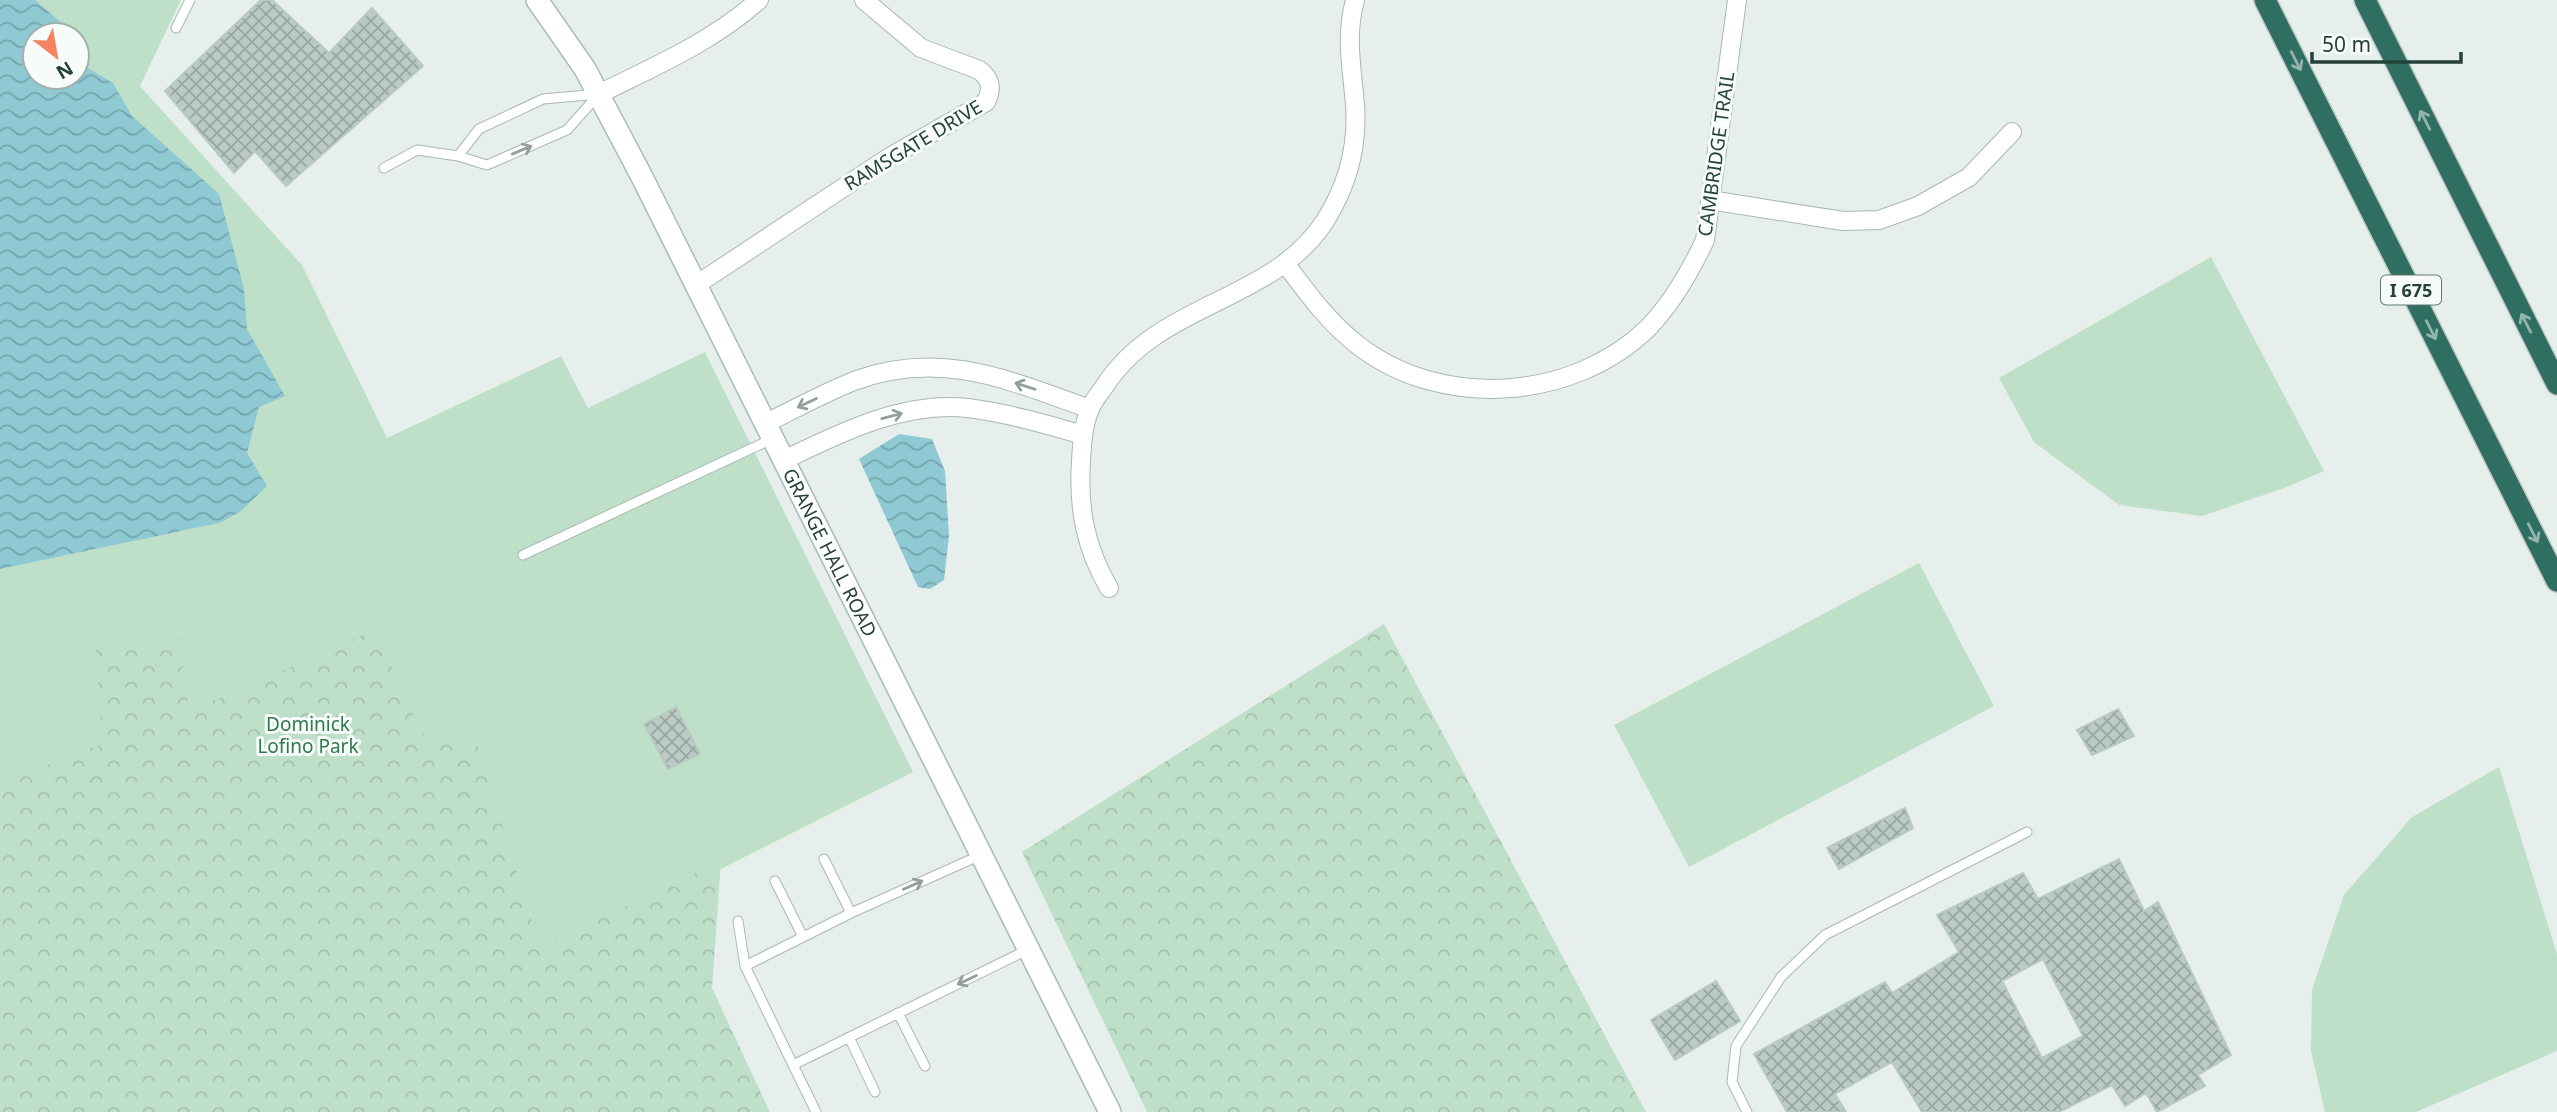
<svg xmlns="http://www.w3.org/2000/svg" width="2557" height="1112" font-family="'Noto Sans',sans-serif">
<style>
.green{fill:#bfe0c8;fill-rule:evenodd}
.forest{fill:url(#forest-crowns)}
.water{fill:url(#water-waves)}
.building{fill:url(#building-cross-hatch);stroke:#b8c9c2;stroke-width:2;fill-rule:evenodd}
.lines{fill:none;stroke-linecap:round;stroke-linejoin:round}
.lane-casing{stroke:#a8b8b2;stroke-width:11}
.street-casing{stroke:#a8b8b2;stroke-width:20}
.secondary-casing{stroke:#a4bbb3;stroke-width:24}
.highway-casing{stroke:#c2cac8;stroke-width:24}
.lane{stroke:#fff;stroke-width:9}
.street{stroke:#fff;stroke-width:18}
.secondary{stroke:#fff;stroke-width:21}
.highway{stroke:#2f6f62;stroke-width:21}
.oneway{stroke:#93b5ae}
.oneway2{stroke:#92a09c}
.labels{text-anchor:middle;dominant-baseline:central;stroke-width:6;stroke-linejoin:round;paint-order:stroke}
.shield{fill:#f7fbf9;stroke:#637a73;stroke-width:2}
.shield-label{font-size:18px;font-weight:bold;fill:#24423a}
.street-label{font-size:19px;fill:#24423a;stroke:#f7fbf9}
.park-label{font-size:19px;fill:#2d7a4b;stroke:#f7fbf9}
</style>
<defs>
<pattern id="forest-crowns" width="20" height="18" patternUnits="userSpaceOnUse" patternTransform="scale(1.75)"><rect width="20" height="18" fill="#bfe0c8"/><path d="M2 6a3 3 0 1 1 6 0M12 15a3 3 0 1 1 6 0" fill="none" stroke="#a4c1ad"/></pattern>
<pattern id="water-waves" width="16" height="10" patternUnits="userSpaceOnUse" patternTransform="scale(1.75)"><rect width="16" height="10" fill="#8ec9d4"/><path d="M0 5q4-4 8 0t8 0" fill="none" stroke="#74a5ad"/></pattern>
<pattern id="building-cross-hatch" width="8" height="8" patternUnits="userSpaceOnUse" patternTransform="scale(1.75)"><rect width="8" height="8" fill="#bbcac4"/><path d="M0 0l8 8M0 8l8-8" fill="none" stroke="#98a6a0"/></pattern>
</defs>
<rect width="100%" height="100%" fill="#e6efeb"/>
<path class="green" d="M 0,0 L 181,0 L 140,86 L 302,265 L 387,438 L 561,356 L 588,408 L 705,352 L 913,772 L 240,1112 L 0,1112 ZM 35,35 L 77,35 L 77,77 L 35,77 Z
M 2211,257 L 2324,471 L 2284,488 L 2202,516 L 2119,505 L 2034,442 L 1999,378 Z
M 1919,563 L 1994,706 L 1689,867 L 1614,725 Z
M 2499,767 L 2557,954 L 2557,1051 L 2416,1112 L 2325,1112 L 2311,1051 L 2312,990 L 2344,895 L 2412,817 Z"/>
<path class="forest" d="M 1384,624 L 1646,1112 L 1147,1112 L 1022,852 Z
M 376,629 L 421,733 L 476,741 L 540,947 L 721,861 L 712,988 L 770,1112 L 0,1112 L 0,783 L 103,744 L 95,642 L 180,639 L 189,712 Z"/>
<path class="water" d="M 0,0 L 35,0 L 64,25 L 69,35 L 35,35 L 35,77 L 77,77 L 77,50 L 86,67 L 113,83 L 132,116 L 219,194 L 244,289 L 247,329 L 285,396 L 259,407 L 247,453 L 267,486 L 240,512 L 219,523 L 0,569 Z
M 899,434 L 932,439 L 945,471 L 949,536 L 944,580 L 930,589 L 918,587 L 859,459 Z"/>
<path class="building" d="M 261,0 L 272,0 L 329,53 L 372,8 L 423,66 L 286,186 L 255,151 L 234,173 L 165,91 Z
M 676,707 L 700,754 L 668,769 L 644,724 Z
M 2118,709 L 2134,736 L 2092,755 L 2077,730 Z
M 1905,808 L 1913,828 L 1839,869 L 1827,848 Z
M 2119,859 L 2144,911 L 2158,902 L 2231,1055 L 2198,1075 L 2205,1086 L 2157,1112 L 2146,1093 L 2125,1106 L 2112,1085 L 2059,1112 L 1922,1112 L 1892,1062 L 1835,1094 L 1846,1112 L 1787,1112 L 1754,1054 L 1885,982 L 1892,993 L 1959,952 L 1937,915 L 2023,873 L 2038,899 ZM 2043,959 L 2083,1036 L 2042,1058 L 2002,981 Z
M 1716,981 L 1740,1021 L 1675,1060 L 1651,1020 Z"/>
<g class="lines">
<g class="lane-casing">
<path id="lane" d="M 176,28 L 190,0
M 384,168 L 417,150 L 458,156 L 487,165 L 567,130 L 599,94 L 543,99 L 479,129 L 458,156
M 523,555 L 772,439
M 981,855 L 851,913 L 745,966 L 793,1065 L 1027,950
M 824,859 L 851,913
M 775,881 L 803,937
M 738,921 L 745,966
M 898,1013 L 925,1066
M 849,1037 L 875,1092
M 793,1065 L 816,1112
M 1747,1112 L 1732,1082 L 1736,1046 L 1781,977 L 1825,935 L 2027,832"/>
</g>
<g class="street-casing">
<path id="street" d="M 599,94 C 655,66 712,42 759,0
M 1710,200 L 1843,221 L 1879,220 L 1918,206 L 1969,177 L 2012,132
M 1285,263 C 1308,294 1329,323 1359,346 C 1442,410 1573,401 1648,328 C 1673,302 1690,272 1705,240 L 1737,0
M 696,285 L 888,158 L 986,102 C 993,88 991,79 979,70 L 921,48 L 864,0
M 766,423 C 795,409 824,393 854,381 C 941,349 1008,380 1090,409
M 784,460 C 840,433 903,401 968,408 C 1007,413 1045,424 1083,435
M 1109,588 C 1085,547 1078,508 1081,461 C 1082,444 1083,425 1090,409 C 1093,401 1099,394 1104,387 C 1159,301 1272,303 1325,221 C 1347,186 1358,146 1355,105 C 1352,68 1345,36 1355,0"/>
</g>
<g class="secondary-casing">
<g id="secondary">
<path id="s1" d="M 537,0 L 585,69 L 642,177 L 1110,1112"/>
</g>
</g>
<g class="highway-casing">
<path id="highway" d="M 2265,0 L 2557,581
M 2365,0 L 2557,384"/>
</g>
<use href="#lane" class="lane"/>
<use href="#street" class="street"/>
<use href="#secondary" class="secondary"/>
<use href="#highway" class="highway"/>
</g>
<defs><path id="oneway-shaft" d="M-6 0H5M1.5-3L5.5 0L1.5 3" fill="none" stroke-width="1.6" stroke-linecap="round" stroke-linejoin="round" transform="scale(1.75)"/></defs>
<g class="oneway">
<use href="#oneway-shaft" transform="translate(2296 61) rotate(63)"/>
<use href="#oneway-shaft" transform="translate(2425 120) rotate(-117)"/>
<use href="#oneway-shaft" transform="translate(2526 323) rotate(-117)"/>
<use href="#oneway-shaft" transform="translate(2431 330) rotate(63)"/>
<use href="#oneway-shaft" transform="translate(2533 533) rotate(63)"/>
</g>
<g class="oneway2">
<use href="#oneway-shaft" transform="translate(522 150) rotate(-23)"/>
<use href="#oneway-shaft" transform="translate(1025 386) rotate(-162)"/>
<use href="#oneway-shaft" transform="translate(807 403) rotate(154)"/>
<use href="#oneway-shaft" transform="translate(892 416) rotate(-15)"/>
<use href="#oneway-shaft" transform="translate(913 885) rotate(-24)"/>
<use href="#oneway-shaft" transform="translate(967 980) rotate(154)"/>
</g>
<g class="labels">
<rect class="shield" x="2381" y="275.5" width="60" height="29" rx="5"/>
<g class="shield-label">
<text x="2411" y="290">I 675</text>
</g>
<g class="street-label">
<text transform="translate(913 145) rotate(-31)">RAMSGATE DRIVE</text>
<text transform="translate(1716 154) rotate(-82)">CAMBRIDGE TRAIL</text>
<text stroke="none"><textPath href="#s1" startOffset="626">GRANGE HALL ROAD</textPath></text>
</g>
<g class="park-label">
<text x="308" y="724">Dominick<tspan x="308" dy="22">Lofino Park</tspan></text>
</g>
</g>
<g transform="translate(56 56) rotate(149)"><circle r="33" fill="#f7fbf9" stroke="#a3b1ad" stroke-width="2"/>
<path d="M0-5L12 26L0 18L-12 26Z" fill="#f4845f"/>
<text y="-10" font-size="19" font-weight="bold" text-anchor="middle" fill="#24423a">N</text>
</g>
<path d="M2312 52v10h149v-10" fill="none" stroke="#24423a" stroke-width="3.5"/>
<text x="2322" y="52" font-size="21" fill="#24423a" stroke="#f7fbf9" stroke-width="5" paint-order="stroke">50 m</text>
</svg>
